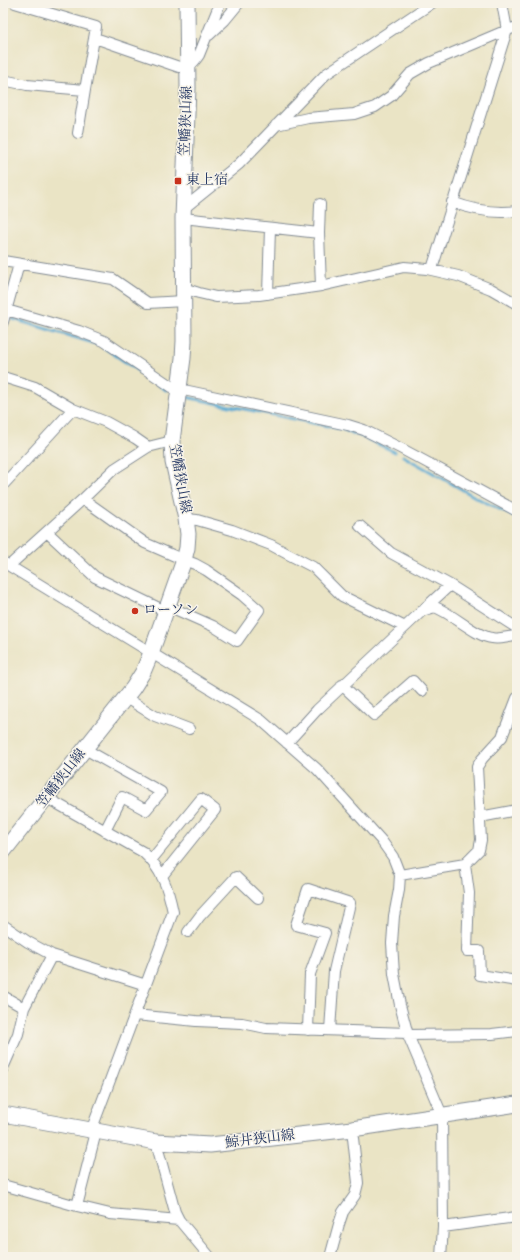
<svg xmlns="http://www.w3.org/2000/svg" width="520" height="1260" font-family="'Sorts Mill Goudy','Noto Serif JP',serif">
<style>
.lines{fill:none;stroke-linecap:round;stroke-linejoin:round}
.stream{stroke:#56a8d1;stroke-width:3}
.street-casing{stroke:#828a92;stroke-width:12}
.secondary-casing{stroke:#828a92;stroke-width:17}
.street{stroke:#fff;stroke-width:10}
.secondary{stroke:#fff;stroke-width:15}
.poi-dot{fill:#c8321e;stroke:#f7f3e8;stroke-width:1.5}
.labels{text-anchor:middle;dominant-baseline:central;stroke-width:3;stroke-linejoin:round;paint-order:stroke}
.street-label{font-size:14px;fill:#1b2f5e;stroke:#f7f3e8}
.poi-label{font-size:14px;fill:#1b2f5e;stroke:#f7f3e8;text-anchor:start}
</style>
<rect width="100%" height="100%" fill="#f7f3e8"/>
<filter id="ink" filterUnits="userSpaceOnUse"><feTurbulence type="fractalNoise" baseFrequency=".025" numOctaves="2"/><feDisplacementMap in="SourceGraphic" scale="8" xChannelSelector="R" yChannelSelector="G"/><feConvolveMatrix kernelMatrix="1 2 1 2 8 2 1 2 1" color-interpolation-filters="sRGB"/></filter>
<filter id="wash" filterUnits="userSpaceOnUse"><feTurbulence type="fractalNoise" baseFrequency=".012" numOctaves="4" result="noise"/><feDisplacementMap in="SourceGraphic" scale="16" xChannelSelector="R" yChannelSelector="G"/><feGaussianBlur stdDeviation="0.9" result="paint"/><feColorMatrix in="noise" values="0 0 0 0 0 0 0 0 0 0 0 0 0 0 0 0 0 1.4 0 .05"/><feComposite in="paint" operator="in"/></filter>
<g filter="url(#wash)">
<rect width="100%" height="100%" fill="#eae4c5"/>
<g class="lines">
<path class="stream" d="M 13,319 L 97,344
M 105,348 L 166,390
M 186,397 L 342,429 L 358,435 L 395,452
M 403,456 L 477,498 L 517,518"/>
</g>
</g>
<g filter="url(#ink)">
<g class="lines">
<g class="street-casing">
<path id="street" d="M 209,35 L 225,20 L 239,3
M 95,38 L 179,67 C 190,67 193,64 199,55 L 220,3
M 3,80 L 27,85 L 85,90 L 96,27 L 15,3
M 276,125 L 308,118 L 354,114 L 375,107 L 391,96 L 410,74 L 429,63 L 507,30 L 517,27
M 78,133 L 85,90
M 452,202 C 473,210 495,214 517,211
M 183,209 L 239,164 L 326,74 L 432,3
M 183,218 L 319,233 L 321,286 L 259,295 L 216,297 L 199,293 L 183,288
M 319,233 L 320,204
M 3,261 L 113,279 L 148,303 L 184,301
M 432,269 L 507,30 L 502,3
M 321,286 L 404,267 L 427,269 L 458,276 L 491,289 L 517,304
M 268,294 L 270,228
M 3,309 L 79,331 L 104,341 L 172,387 L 179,389 L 348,425 L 364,430 L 402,449 L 517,511
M 3,322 L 19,264
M 3,377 L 35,387 L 73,409 L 106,422 L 135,438 L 148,447
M 3,485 L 73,409
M 83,499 L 145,543 L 184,560 L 195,564 L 206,570 L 242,595 L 259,610 L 237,641 L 213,626 L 168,606
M 186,519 L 197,520 L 232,530 L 271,545 L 284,552 L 313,567 L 342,596 L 405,627
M 360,526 L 391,553 L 450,585 L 517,628
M 47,532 L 95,577 L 165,611
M 3,562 L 261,720 L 317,769 L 381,840 L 393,857 L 400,875 L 399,890 L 394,916 L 392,943 L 394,974 L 400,1005 L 408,1035 L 442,1115 L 443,1227 L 441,1257
M 10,565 L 83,499 L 114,469 L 148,447 L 172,441
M 425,608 L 450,585
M 342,685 L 374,715 L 413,681 L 422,691
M 126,698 L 155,716 L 189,729
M 287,743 L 317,710 L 422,611 L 435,607 C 453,614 475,636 492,638 C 500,640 509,636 517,636
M 85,749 L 161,792 L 146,810 L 122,797 L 105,831
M 47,798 L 143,852 C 162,869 168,888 173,912 L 91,1131
M 480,817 L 517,810
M 152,859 L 201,799 L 215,810 L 162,876
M 465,864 L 469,893 L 467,951 L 479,951 L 480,975 L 517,981
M 400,875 L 465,864 L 479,850 L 481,840 L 477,767 L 482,759 L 502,737 L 517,698
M 3,925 L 28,942 L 52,955 L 146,985
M 188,932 L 200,916 L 236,877 L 258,898
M 3,996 L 24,1008
M 135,1015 L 196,1021 L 242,1023 L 266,1028 L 407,1033
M 308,1030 L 310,974 L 325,933 L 296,925 L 308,889 L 350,903 L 334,971 L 330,1030
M 408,1035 L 492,1034 L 517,1031
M 3,1068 L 18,1034 L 24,1008 L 52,955
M 156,1142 L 175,1212 L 179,1220 L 210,1257
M 3,1185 L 77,1206 L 110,1214 L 179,1220
M 77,1206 L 96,1132
M 443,1227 L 517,1217
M 330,1257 L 339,1224 L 343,1212 L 355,1195 L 358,1183 L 352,1129"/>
</g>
<g class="secondary-casing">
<path id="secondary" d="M 3,852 L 133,688 L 143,672 L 151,653 L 184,560 L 187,548 L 188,534 L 186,519 L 173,462 L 172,441 L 183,358 L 184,341 L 183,218 L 188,88 L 187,3
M 3,1114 L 156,1142 L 210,1145 L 352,1129 L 517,1104"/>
</g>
<use href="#street" class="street"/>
<use href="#secondary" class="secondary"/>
</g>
</g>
<g class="poi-dot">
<rect x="174" y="177" width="8" height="8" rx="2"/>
<circle cx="135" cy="611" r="4"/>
</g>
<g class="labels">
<g class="street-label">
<text transform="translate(187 121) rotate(-88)">笠幡狭山線</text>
<text transform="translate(179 479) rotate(80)">笠幡狭山線</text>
<text transform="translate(62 779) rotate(-52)">笠幡狭山線</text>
<text transform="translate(260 1140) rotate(-7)">鯨井狭山線</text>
</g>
<g class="poi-label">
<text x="186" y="181">東上宿</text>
<text x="143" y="611">ローソン</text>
</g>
</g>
<rect width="520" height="1260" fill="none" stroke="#f7f3e8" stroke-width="16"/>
</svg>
